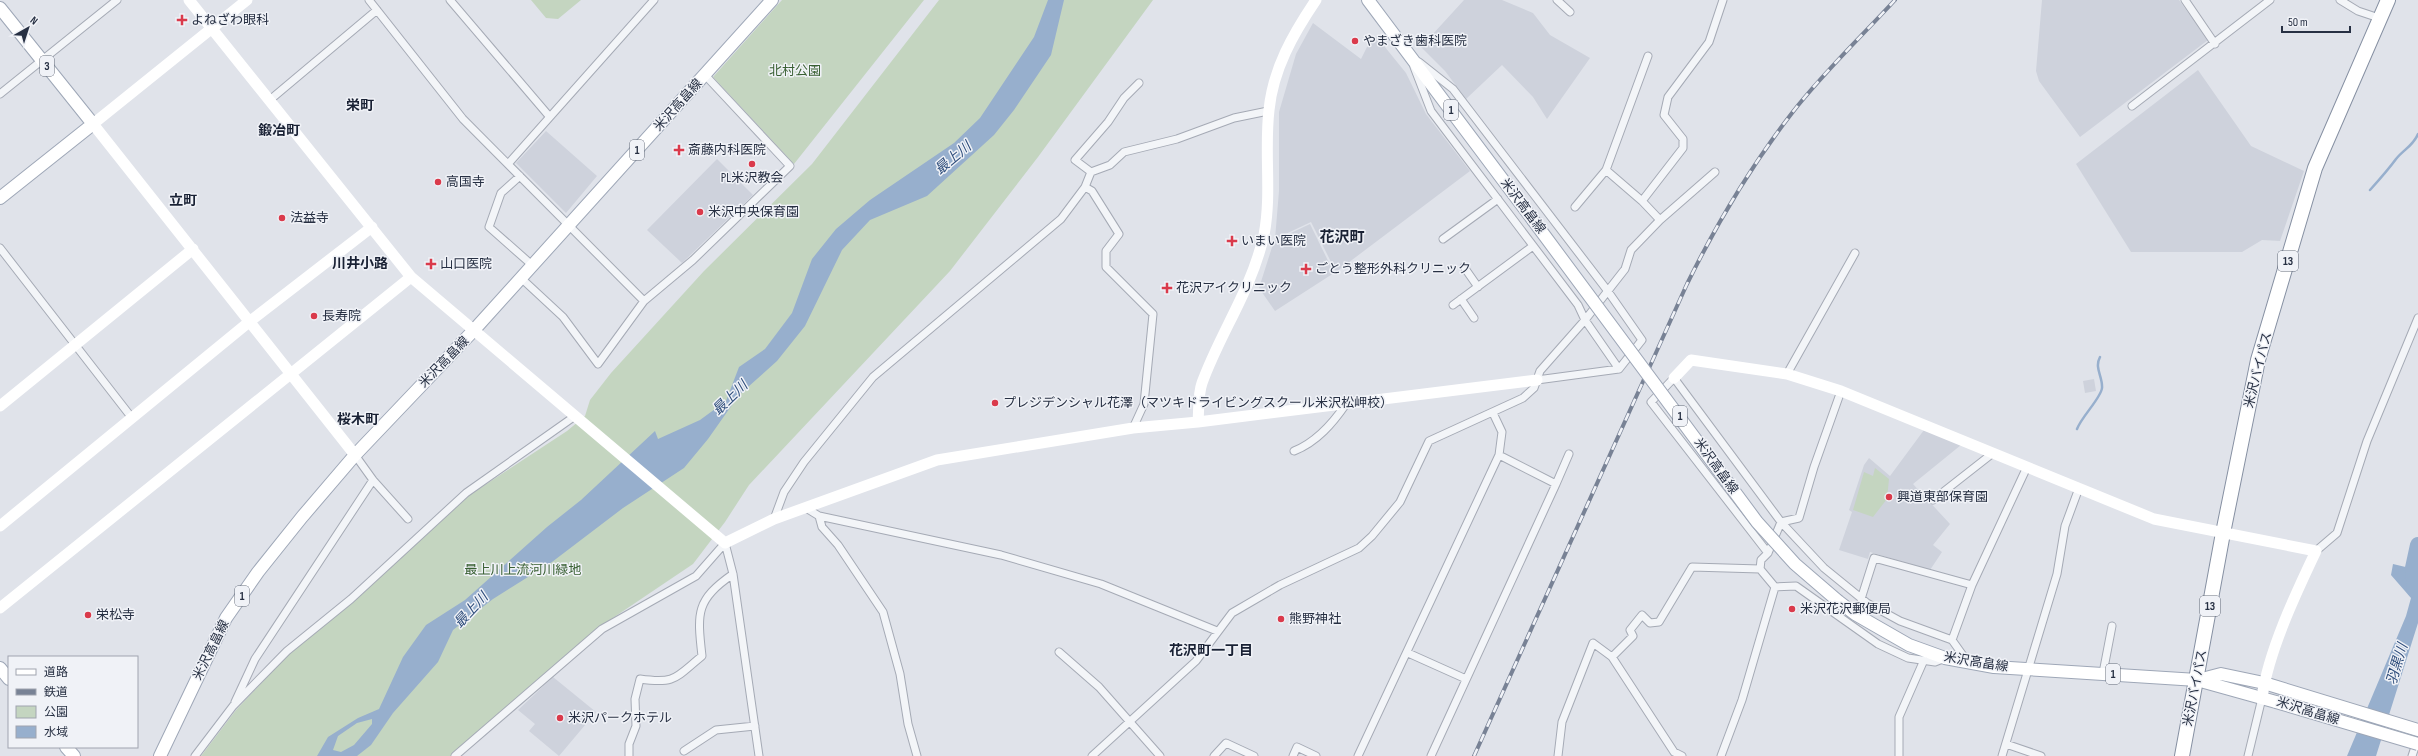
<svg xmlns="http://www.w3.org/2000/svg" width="2418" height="756" font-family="'Sofia Sans Condensed','Noto Sans JP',sans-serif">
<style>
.built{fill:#ced2dc}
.green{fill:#c4d5c0}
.water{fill:#97afcd;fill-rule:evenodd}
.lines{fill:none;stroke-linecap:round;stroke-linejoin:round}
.stream{stroke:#97afcd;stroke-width:2.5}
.river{stroke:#97afcd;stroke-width:16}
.street-casing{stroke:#a5aab5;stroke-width:9}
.primary-casing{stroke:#9ea7b7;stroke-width:14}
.highway-casing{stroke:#8690a2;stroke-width:16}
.street{stroke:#f3f5f8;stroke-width:7}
.secondary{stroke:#fff;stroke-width:11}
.primary{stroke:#fff;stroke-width:12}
.highway{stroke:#fff;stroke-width:14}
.rail-casing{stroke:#788295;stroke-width:4}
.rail{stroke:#f0f2f7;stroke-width:2.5;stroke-dasharray:8;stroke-linecap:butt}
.primary-bridge-casing{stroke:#9ea7b7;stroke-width:14;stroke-linecap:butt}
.primary-bridge{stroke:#fff;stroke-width:12}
.poi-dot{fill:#da3a4b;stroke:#f0f2f7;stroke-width:1.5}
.labels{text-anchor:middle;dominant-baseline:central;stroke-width:3;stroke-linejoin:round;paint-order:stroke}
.shield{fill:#f0f2f7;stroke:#636a79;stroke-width:1}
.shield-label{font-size:12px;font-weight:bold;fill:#273043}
.poi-label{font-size:13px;fill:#273043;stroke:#f0f2f7;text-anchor:start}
.park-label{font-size:13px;fill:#396033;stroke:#f0f2f7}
.street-label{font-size:13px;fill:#273043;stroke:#f0f2f7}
.neighbourhood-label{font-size:14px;font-weight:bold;fill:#192134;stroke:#f0f2f7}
.water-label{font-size:14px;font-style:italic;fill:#2d4c7b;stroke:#f0f2f7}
.quarter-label{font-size:15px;font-weight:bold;fill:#192134;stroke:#f0f2f7}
</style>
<rect width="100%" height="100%" fill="#e0e3ea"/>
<path class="built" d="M 1464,0 L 1502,0 L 1533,13 L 1550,35 L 1590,58 L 1547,119 L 1533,97 L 1502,65 L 1466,99 L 1445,71 L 1421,47 Z
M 2042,0 L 2179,0 L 2208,40 L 2080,137 L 2039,81 L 2036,71 Z
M 1313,23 L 1361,59 L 1367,47 L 1376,36 L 1406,73 L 1426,114 L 1470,171 L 1336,272 L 1311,222 L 1275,239 L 1279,191 L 1279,112 L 1296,54 Z
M 2198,70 L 2251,146 L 2304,171 L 2280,241 L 2262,240 L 2242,252 L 2131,252 L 2076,164 Z
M 546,131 L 597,176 L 566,213 L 516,163 Z
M 717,159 L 753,195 L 682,263 L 647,230 Z
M 1310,224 L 1334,273 L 1275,311 L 1259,288 L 1274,241 Z
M 2094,379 L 2096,391 L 2085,393 L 2083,381 Z
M 1924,430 L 1961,445 L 1913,484 L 1950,524 L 1933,545 L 1942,552 L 1930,570 L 1870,552 L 1868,559 L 1839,550 L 1852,512 L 1849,510 L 1864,465 L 1869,458 L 1890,476 Z
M 553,677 L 596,712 L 559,756 L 529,731 L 535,724 L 518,710 Z"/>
<path class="green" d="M 531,0 L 581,0 L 558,19 L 546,18 Z
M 782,0 L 924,0 L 794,164 L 713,77 Z
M 939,0 L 1153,0 L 1038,157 L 950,271 L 749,485 L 725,522 L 693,564 L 598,628 L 452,756 L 201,756 L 236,710 L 289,654 L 360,596 L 465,498 L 567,431 L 585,416 L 590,400 L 611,373 L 704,271 L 812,164 Z
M 1875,468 L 1889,479 L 1887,499 L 1873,517 L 1853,510 L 1864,472 L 1873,476 Z"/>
<path class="water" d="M 1048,0 L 1064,0 L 1051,55 L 1014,110 L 994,135 L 927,196 L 870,220 L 842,250 L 805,326 L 777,361 L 739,395 L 708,439 L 684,468 L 623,508 L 552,562 L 493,599 L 453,630 L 438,662 L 393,713 L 371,745 L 357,756 L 317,756 L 328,737 L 358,718 L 379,709 L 403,657 L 426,625 L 465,600 L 547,527 L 581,500 L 655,431 L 658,439 L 700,420 L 726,401 L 739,367 L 765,349 L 792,313 L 812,259 L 836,229 L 870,200 L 954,143 L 980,118 L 1034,37 ZM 372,719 L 372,724 L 354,745 L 341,752 L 333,750 L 338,736 L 357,723 Z
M 2393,564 L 2418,570 L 2418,623 L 2376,756 L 2347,756 L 2406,616 L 2411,598 L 2391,575 Z"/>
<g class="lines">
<path class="stream" d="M 2370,190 C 2379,180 2388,170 2396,159 C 2404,149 2413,146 2418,134
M 2077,429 C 2082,416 2101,398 2102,388 C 2103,377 2094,368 2100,357"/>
<path class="river" d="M 2415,590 L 2413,568 L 2418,545"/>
<g class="street-casing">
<path id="street" d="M 369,0 L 463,119 L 644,301 L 693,260 L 790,166 L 705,75
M 450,0 L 549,116
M 1557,0 L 1570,12
M 2185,0 L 2215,44
M 2340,0 L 2358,11 L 2379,18
M 1648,56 L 1606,170 L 1642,201 L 1660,220
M 1419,62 L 1453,89 L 1607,290 L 1642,340 L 1619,369 L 1537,380
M 0,94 L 117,0
M 271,99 L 377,10
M 2132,106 L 2270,0
M 508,164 L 654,0
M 1091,172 L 1075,160 L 1108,122 L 1124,98 L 1139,83
M 520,176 L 501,193 L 489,227 L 532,265
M 1085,187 L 1092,191 L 1119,234 L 1106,251 L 1106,267 L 1153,314 L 1144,404 L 1133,428
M 1642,201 L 1683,148 L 1683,139 L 1664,115 L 1668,97 L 1709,42 L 1723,0
M 1575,207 L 1606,170
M 1443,239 L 1498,199
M 0,248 L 132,418
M 1464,267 L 1478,287
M 521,278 L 563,317 L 598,364 L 644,301
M 1461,299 L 1474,318
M 1453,305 L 1533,246
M 1619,369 L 1585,320 L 1625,269 L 1631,250 L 1660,220 L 1715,172
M 1787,374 L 1855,253
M 1294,451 C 1317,442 1333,423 1346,404
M 355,455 L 373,480 L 408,519
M 1556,484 L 1569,454
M 1933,500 L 1993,453
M 806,508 L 819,516 L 1001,555 L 1101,584 L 1217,631
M 819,516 L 822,527 L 838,545 L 883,612 L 900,674 L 908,724 L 917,756
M 774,519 L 784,492 L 804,462 L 873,377 L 1061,219 L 1085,187 L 1091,172 L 1110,165 L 1124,152 L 1177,139 L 1234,118 L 1268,111
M 725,543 L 733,574 L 759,756
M 2316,551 L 2337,533 L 2367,441 L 2418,318
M 1768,553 L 1651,402 L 1674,378 L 1781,522 L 1824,568 L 1867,603 L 1900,621 L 1952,640 L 1967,661
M 1775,587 L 1760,569 L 1761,560 L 1768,553 L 1781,522 L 1799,518 L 1814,467 L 1841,391
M 1775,587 L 1796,586 L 1878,644 L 1908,658 L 1935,662 L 1945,658
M 1861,599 L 1874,558 L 1972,585
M 1952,640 L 1972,585 L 2027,467
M 1059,652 L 1099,687 L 1160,756
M 1408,653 L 1466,679
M 1612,657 L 1633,636 L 1630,630 L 1642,615 L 1650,623 L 1659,622 L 1692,567 L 1760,569
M 2103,673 L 2112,626
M 235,702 L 255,659 L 373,480
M 2006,744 L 2041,756
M 684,751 L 716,730 L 755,726
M 195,756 L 233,706 L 287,651 L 351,599 L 466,493 L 575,416
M 455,756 L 602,629 L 696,576 L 725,543
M 629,756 L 629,744 L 636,726 L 635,699 L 640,679 C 676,684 675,678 702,656 C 697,612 696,600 733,574
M 1092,756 L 1196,661 L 1232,613 L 1280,585 L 1359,548 L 1372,536 L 1400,502 L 1429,441 L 1523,398 L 1534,388 L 1540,371 L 1585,320 L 1578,305 L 1431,111 L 1414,67
M 1214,756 L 1226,743 L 1254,756
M 1293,756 L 1297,747 L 1316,756
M 1358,756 L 1499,455 L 1502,432 L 1493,413
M 1431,756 L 1556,484 L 1499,455
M 1558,756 L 1562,722 L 1593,643 L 1612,657 L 1674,752 L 1682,756
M 1721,756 L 1742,700 L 1775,587
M 1899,756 L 1899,717 L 1924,660
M 2002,756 L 2057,574 L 2065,526 L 2079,488
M 2248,756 L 2262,698
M 2412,756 L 2417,741"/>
</g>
<g class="primary-casing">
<path id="primary" d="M 1368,0 L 1533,220
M 0,8 L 93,124 L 0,198
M 1838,601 L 1855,614 L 1909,645 L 1945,658 L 1994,667 L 2197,680 L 2276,702
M 0,668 L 9,679
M 2198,680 L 2221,674 L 2264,683 L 2418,730
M 66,747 L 74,756
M 160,756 L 226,618 L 258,572 L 302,517 L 355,455 L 474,330 L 772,0"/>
</g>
<g class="highway-casing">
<path id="highway" d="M 2182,756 L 2223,533 L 2258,360 L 2315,168 L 2388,0"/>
</g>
<use href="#street" class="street"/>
<path class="secondary" d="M 189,0 L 411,277 L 725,543 L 774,519 L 937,460 L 1133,428 L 1198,422 L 1537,380
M 247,0 L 93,124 L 355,455
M 1674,378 L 1691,360 L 1787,374 L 1841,391 L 2154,519 L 2316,551 C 2296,593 2268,652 2262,698
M 0,406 L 193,249
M 1198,422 C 1199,410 1198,394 1202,383 C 1221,331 1251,291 1264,235 C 1272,193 1264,152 1269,110 C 1273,69 1293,34 1316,0
M 0,526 L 249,322 L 372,227
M 0,608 L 411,277"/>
<use href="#primary" class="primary"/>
<use href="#highway" class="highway"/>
<g class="rail-casing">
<path id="rail" d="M 1474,756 L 1687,284 C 1717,223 1751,166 1792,113 C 1823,73 1861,37 1895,0"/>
</g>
<use href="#rail" class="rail"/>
<g class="primary-bridge-casing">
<path id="primary-bridge" d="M 1533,220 L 1757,522 L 1795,564 L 1838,601
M 2276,702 L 2418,744"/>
</g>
<use href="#primary-bridge" class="primary-bridge"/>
</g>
<g class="poi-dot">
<path d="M180 14h4v4h4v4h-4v4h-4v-4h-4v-4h4z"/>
<circle cx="1355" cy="41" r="4"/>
<path d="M677 144h4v4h4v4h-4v4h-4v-4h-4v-4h4z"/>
<circle cx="752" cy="164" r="4"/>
<circle cx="438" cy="182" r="4"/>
<circle cx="700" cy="212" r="4"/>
<circle cx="282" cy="218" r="4"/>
<path d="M1230 235h4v4h4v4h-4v4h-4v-4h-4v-4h4z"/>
<path d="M429 258h4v4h4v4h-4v4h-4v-4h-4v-4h4z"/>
<path d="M1304 263h4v4h4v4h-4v4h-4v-4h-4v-4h4z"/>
<path d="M1165 282h4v4h4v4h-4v4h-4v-4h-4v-4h4z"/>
<circle cx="314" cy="316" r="4"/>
<circle cx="995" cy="403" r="4"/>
<circle cx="1889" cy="497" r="4"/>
<circle cx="1792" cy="609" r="4"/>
<circle cx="88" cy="615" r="4"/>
<circle cx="1281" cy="619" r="4"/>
<circle cx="560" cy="718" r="4"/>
</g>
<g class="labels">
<g class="shield">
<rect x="40" y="56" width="14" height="20" rx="3"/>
<rect x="1444" y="100" width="14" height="20" rx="3"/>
<rect x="630" y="140" width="14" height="20" rx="3"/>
<rect x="2278" y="251" width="20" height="20" rx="3"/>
<rect x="1673" y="406" width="14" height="20" rx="3"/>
<rect x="235" y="586" width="14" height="20" rx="3"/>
<rect x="2200" y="596" width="20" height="20" rx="3"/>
<rect x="2106" y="664" width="14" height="20" rx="3"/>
</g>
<g class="shield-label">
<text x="47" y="66">3</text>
<text x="1451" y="110">1</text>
<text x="637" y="150">1</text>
<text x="2288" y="261">13</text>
<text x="1680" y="416">1</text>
<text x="242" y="596">1</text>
<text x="2210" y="606">13</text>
<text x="2113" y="674">1</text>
</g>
<g class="poi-label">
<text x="191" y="20">よねざわ眼科</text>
<text x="1363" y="41">やまざき歯科医院</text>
<text x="688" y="150">斎藤内科医院</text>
<text x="752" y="178" text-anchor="middle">PL米沢教会</text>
<text x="446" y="182">高国寺</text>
<text x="708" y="212">米沢中央保育園</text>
<text x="290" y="218">法益寺</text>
<text x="1241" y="241">いまい医院</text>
<text x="440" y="264">山口医院</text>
<text x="1315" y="269">ごとう整形外科クリニック</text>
<text x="1176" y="288">花沢アイクリニック</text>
<text x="322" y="316">長寿院</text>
<text x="1003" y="403">プレジデンシャル花澤（マツキドライビングスクール米沢松岬校）</text>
<text x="1897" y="497">興道東部保育園</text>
<text x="1800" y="609">米沢花沢郵便局</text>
<text x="96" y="615">栄松寺</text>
<text x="1289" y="619">熊野神社</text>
<text x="568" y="718">米沢パークホテル</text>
</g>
<g class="park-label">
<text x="795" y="71">北村公園</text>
<text x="523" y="570">最上川上流河川緑地</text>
</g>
<g class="street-label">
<text transform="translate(678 105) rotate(-48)">米沢高畠線</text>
<text transform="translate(1523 206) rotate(53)">米沢高畠線</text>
<text transform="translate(444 362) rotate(-46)">米沢高畠線</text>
<text transform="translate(2258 370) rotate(-76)">米沢バイパス</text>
<text transform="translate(1716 466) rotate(54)">米沢高畠線</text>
<text transform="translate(211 650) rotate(-64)">米沢高畠線</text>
<text transform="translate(1976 662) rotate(9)">米沢高畠線</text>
<text transform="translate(2195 688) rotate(-79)">米沢バイパス</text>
<text transform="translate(2308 711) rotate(17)">米沢高畠線</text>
</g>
<g class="neighbourhood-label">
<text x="360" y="105">栄町</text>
<text x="279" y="130">鍛冶町</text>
<text x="183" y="200">立町</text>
<text x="360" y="263">川井小路</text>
<text x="358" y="419">桜木町</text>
<text x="1211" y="650">花沢町一丁目</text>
</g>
<g class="water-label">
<text transform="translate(953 158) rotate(-40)">最上川</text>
<text transform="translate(730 398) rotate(-44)">最上川</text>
<text transform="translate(471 610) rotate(-47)">最上川</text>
<text transform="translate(2397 664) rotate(-73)">羽黒川</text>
</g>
<g class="quarter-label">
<text x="1342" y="237">花沢町</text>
</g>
</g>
<rect x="8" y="656" width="130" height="92" fill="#f0f2f7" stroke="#a0a4af"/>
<rect x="16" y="669" width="20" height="6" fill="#ffffff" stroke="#a0a4af"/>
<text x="44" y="676" font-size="12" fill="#273043">道路</text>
<rect x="16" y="689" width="20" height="6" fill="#788295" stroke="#a0a4af"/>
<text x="44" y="696" font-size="12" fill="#273043">鉄道</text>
<rect x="16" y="706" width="20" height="12" fill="#c4d5c0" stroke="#a0a4af"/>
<text x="44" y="716" font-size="12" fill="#273043">公園</text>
<rect x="16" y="726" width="20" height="12" fill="#97afcd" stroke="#a0a4af"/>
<text x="44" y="736" font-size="12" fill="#273043">水域</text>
<g transform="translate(28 28) rotate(39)" stroke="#f0f2f7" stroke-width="3" paint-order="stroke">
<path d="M0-3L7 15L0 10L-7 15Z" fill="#273043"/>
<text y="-6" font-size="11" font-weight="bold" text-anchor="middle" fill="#273043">N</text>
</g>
<path d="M2282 26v6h68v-6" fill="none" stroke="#273043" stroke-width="2"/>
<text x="2288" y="26" font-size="12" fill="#273043" stroke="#f0f2f7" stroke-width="3" paint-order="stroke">50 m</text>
</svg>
